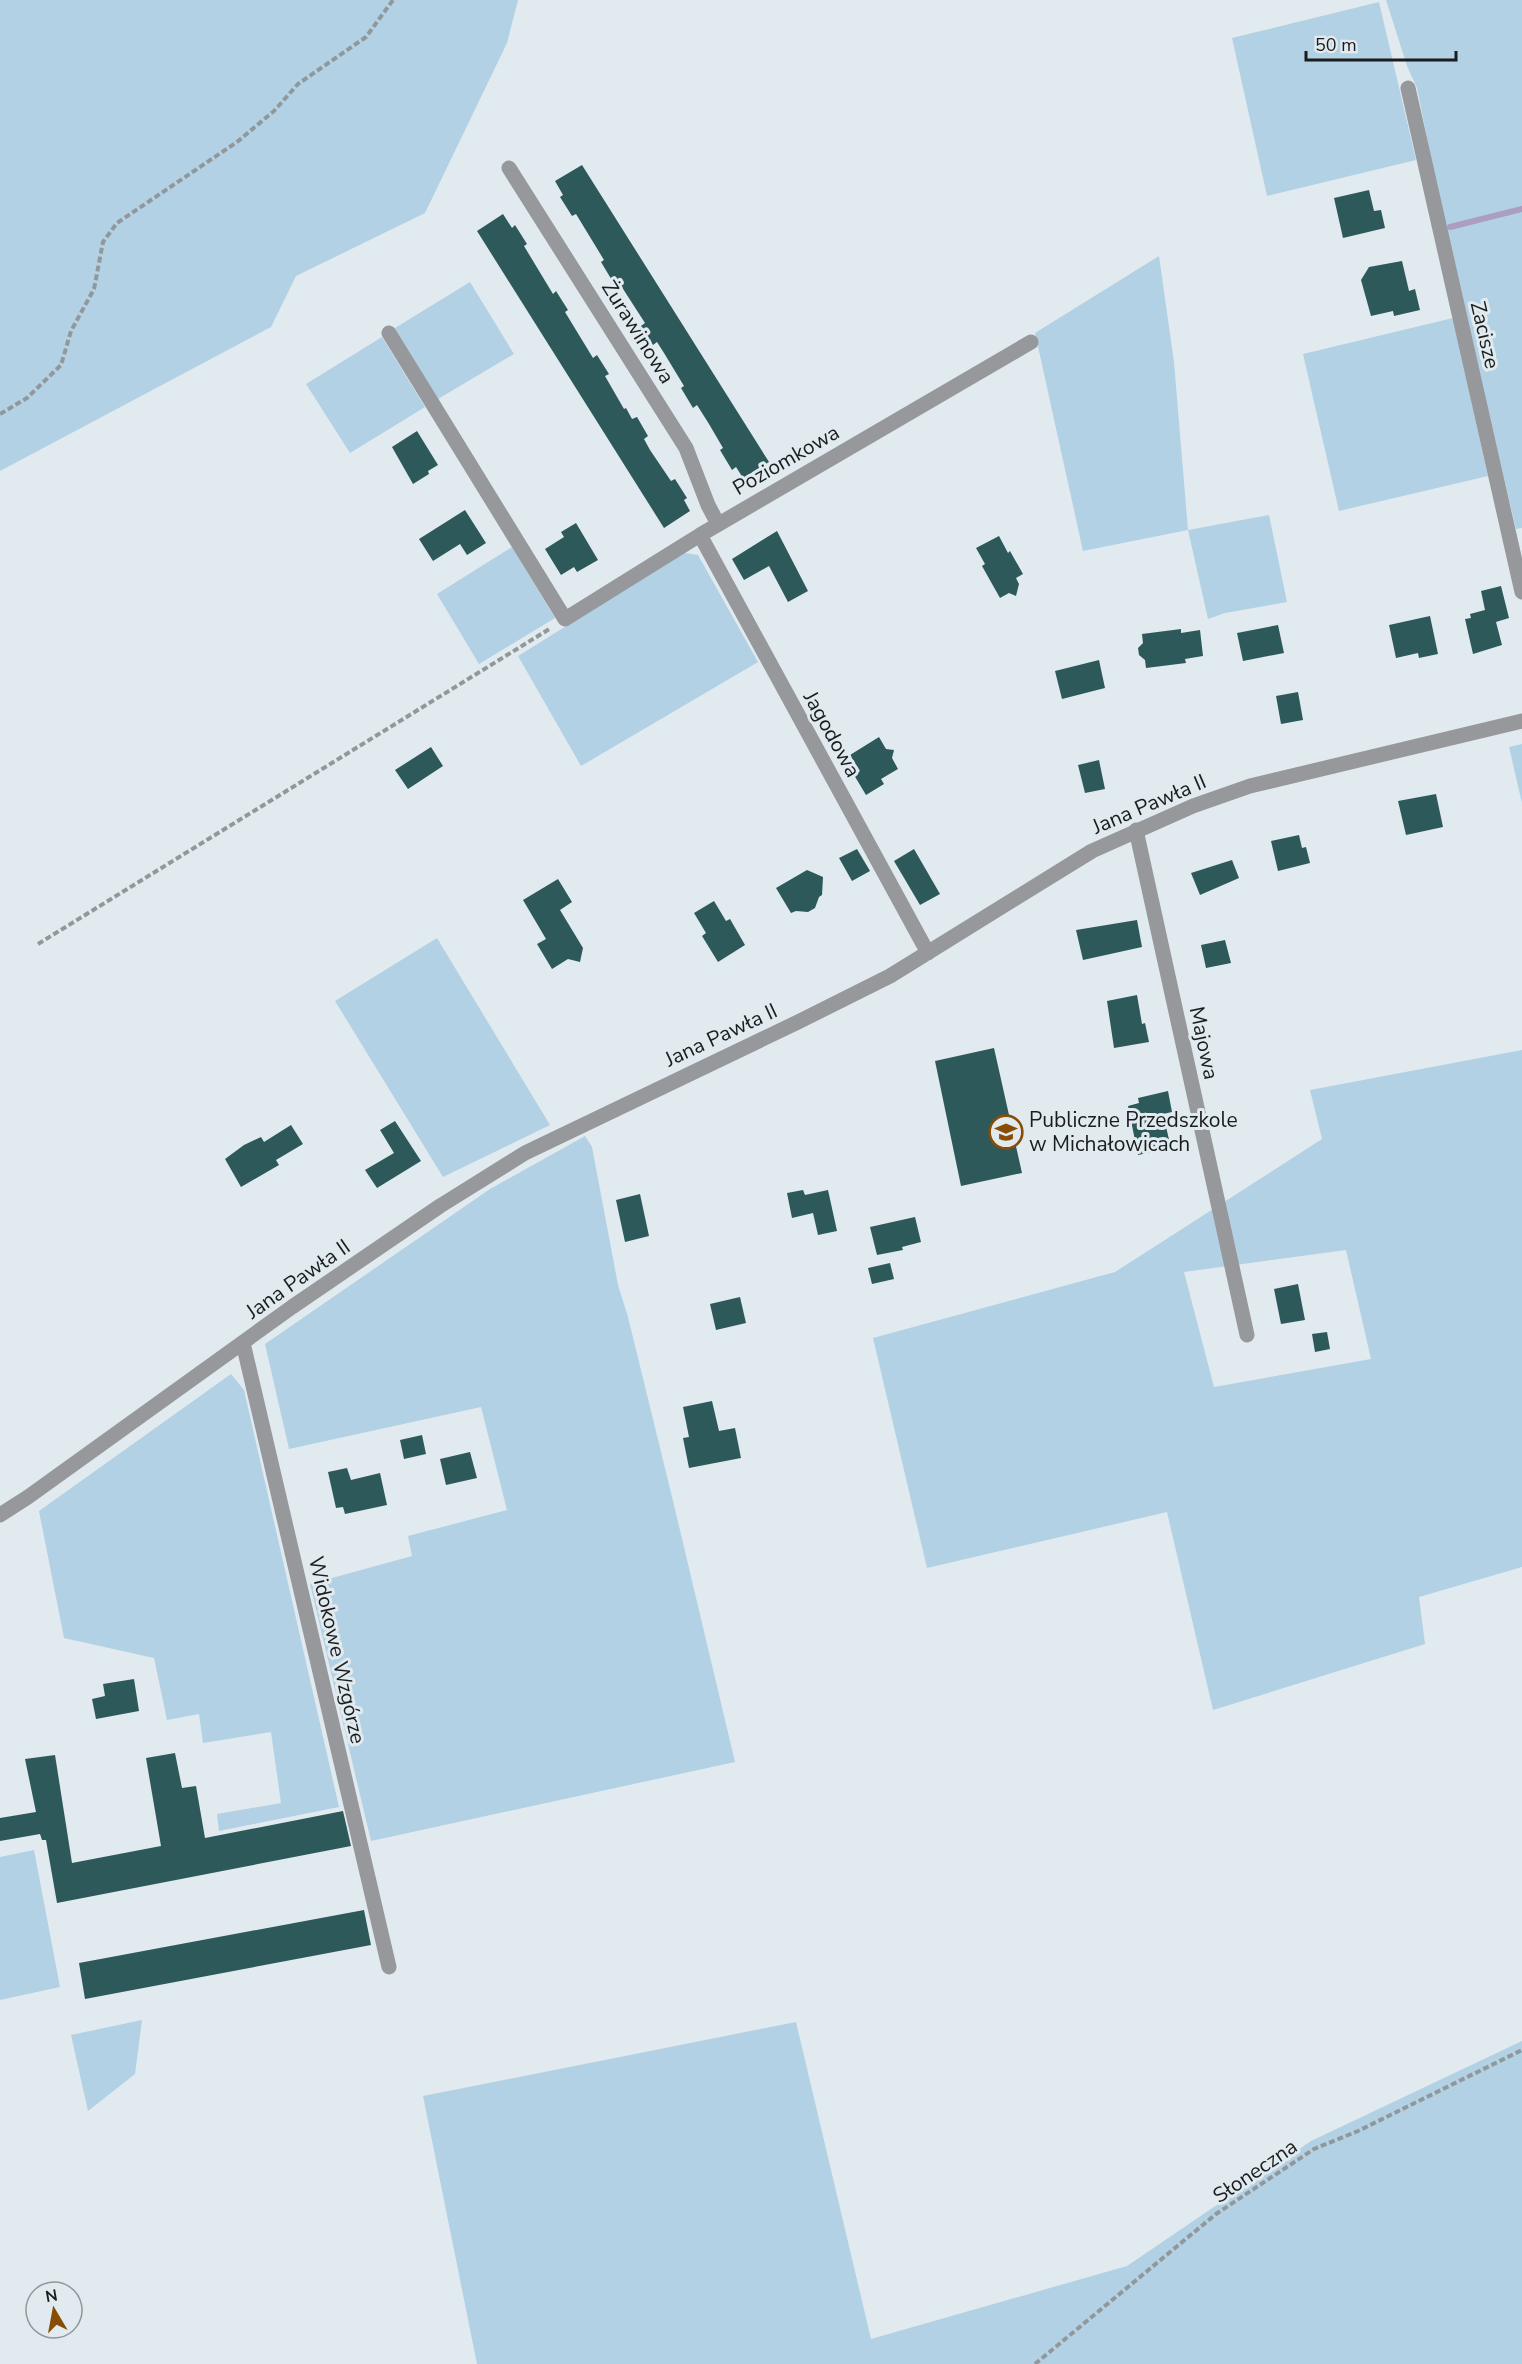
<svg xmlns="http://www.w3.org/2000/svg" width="1522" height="2364" font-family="'Nunito Sans',sans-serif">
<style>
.green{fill:#b3d1e4;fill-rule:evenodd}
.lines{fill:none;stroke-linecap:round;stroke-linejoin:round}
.stream{stroke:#ab9ebe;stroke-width:6}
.building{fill:#2e595b}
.path{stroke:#91989b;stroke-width:4;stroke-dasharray:6 3;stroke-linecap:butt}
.minor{stroke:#96989b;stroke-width:15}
.labels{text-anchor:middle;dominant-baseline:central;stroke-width:6;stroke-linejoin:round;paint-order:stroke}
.street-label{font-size:21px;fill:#1a1d1f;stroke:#e1eaef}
.poi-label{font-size:21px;fill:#1a1d1f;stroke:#e1eaef;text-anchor:start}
</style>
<rect width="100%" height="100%" fill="#e1eaef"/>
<path class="green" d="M 0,0 L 518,0 L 507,43 L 425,213 L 296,276 L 271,327 L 0,471 Z
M 1386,0 L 1522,0 L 1522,528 L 1516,529 L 1447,238 L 1417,88 L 1407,66 Z
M 1379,2 L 1416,160 L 1267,196 L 1232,38 Z
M 1159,256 L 1174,362 L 1188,530 L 1269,515 L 1287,602 L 1225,613 L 1208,619 L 1188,530 L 1083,551 L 1035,333 Z
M 470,282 L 514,354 L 438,399 L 395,328 Z
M 1453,318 L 1488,476 L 1339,511 L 1303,354 Z
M 382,337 L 425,407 L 350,453 L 306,384 Z
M 512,547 L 555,618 L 479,664 L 437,594 Z
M 684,553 L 698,555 L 758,662 L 581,766 L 518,656 Z
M 1522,744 L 1522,803 L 1509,747 Z
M 437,938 L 550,1125 L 443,1177 L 335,1001 Z
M 1522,1050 L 1522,1567 L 1419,1597 L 1425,1644 L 1213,1710 L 1167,1512 L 927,1568 L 873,1338 L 1115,1272 L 1322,1139 L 1310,1090 ZM 1346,1250 L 1371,1359 L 1214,1387 L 1184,1272 Z
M 585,1136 L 592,1147 L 618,1285 L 628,1317 L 674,1505 L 735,1762 L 371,1841 L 310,1584 L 412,1556 L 408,1536 L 507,1510 L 481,1407 L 289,1449 L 265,1344 L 490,1189 Z
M 231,1374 L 244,1390 L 339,1807 L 219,1831 L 217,1814 L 281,1803 L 271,1732 L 203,1743 L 199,1714 L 167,1720 L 154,1658 L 64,1638 L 39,1511 Z
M 34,1850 L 60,1987 L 0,2000 L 0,1857 Z
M 142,2020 L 135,2074 L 88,2111 L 71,2035 Z
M 796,2022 L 871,2339 L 1127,2266 L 1311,2141 L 1522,2041 L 1522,2364 L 477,2364 L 423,2096 Z"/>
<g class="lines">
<path class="stream" d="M 1450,227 L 1522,209"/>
</g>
<path class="building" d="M 582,165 L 769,462 L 743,478 L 736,467 L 732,470 L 720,450 L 723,448 L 709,424 L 697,405 L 693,408 L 681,388 L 684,386 L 664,353 L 657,342 L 653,345 L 641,326 L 645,323 L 625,292 L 617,279 L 613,282 L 601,262 L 604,260 L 576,214 L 572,216 L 560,197 L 563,195 L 555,181 Z
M 1369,190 L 1374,211 L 1381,210 L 1385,228 L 1343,238 L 1334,198 Z
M 503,214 L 512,228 L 515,225 L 527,244 L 524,246 L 553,294 L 556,291 L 568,310 L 565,312 L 593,358 L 597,355 L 609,374 L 605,376 L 624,409 L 626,408 L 632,419 L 637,417 L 648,436 L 644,439 L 650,450 L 671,481 L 675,479 L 687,498 L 684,500 L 690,511 L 664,528 L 477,231 Z
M 1402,261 L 1409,291 L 1415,289 L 1420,310 L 1394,316 L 1393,311 L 1371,316 L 1361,280 L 1369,267 Z
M 417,431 L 438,465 L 428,471 L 429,474 L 413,484 L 392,447 Z
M 465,510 L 486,543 L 467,555 L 460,544 L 433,561 L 419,539 Z
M 576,523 L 598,560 L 577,572 L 574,567 L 561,575 L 545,549 L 564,537 L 561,532 Z
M 777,531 L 808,591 L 788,602 L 769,566 L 744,580 L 732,559 Z
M 999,536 L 1008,553 L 1010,551 L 1023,574 L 1016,578 L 1019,584 L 1016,596 L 1009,593 L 1000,598 L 982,566 L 985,564 L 976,548 Z
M 1501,586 L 1509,618 L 1496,622 L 1502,645 L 1473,654 L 1465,619 L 1471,618 L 1470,614 L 1485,610 L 1481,591 Z
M 1430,616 L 1438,654 L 1419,658 L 1418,653 L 1396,658 L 1389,625 Z
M 1278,625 L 1284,653 L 1243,661 L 1237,633 Z
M 1181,629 L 1181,633 L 1200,630 L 1203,656 L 1185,659 L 1186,663 L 1146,668 L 1145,660 L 1139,655 L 1138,648 L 1143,643 L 1142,634 Z
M 1099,660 L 1105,688 L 1062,699 L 1055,671 Z
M 1298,692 L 1303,720 L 1281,724 L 1276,696 Z
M 879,737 L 886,749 L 894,750 L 892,758 L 898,769 L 881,779 L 884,784 L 866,795 L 854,775 L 860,771 L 850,755 Z
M 431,747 L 443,766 L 408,789 L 395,770 Z
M 1099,760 L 1105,789 L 1085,793 L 1078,765 Z
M 1436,794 L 1443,827 L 1406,835 L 1398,801 Z
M 1299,835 L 1302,848 L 1306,847 L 1310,863 L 1278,871 L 1271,841 Z
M 857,849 L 870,871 L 852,881 L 839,858 Z
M 914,849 L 940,894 L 920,905 L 894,861 Z
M 1232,860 L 1239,878 L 1200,895 L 1191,873 Z
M 807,870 L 823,877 L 822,895 L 819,897 L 815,908 L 808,912 L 796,911 L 791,913 L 776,888 Z
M 558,879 L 572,902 L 560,910 L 583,948 L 580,962 L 568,959 L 552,969 L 537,944 L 546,939 L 523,900 Z
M 714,901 L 726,921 L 730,919 L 745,945 L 718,962 L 702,936 L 706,933 L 694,913 Z
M 1137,920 L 1142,947 L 1083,960 L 1076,930 Z
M 1225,940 L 1231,963 L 1206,968 L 1201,945 Z
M 1137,995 L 1142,1024 L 1145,1023 L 1149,1042 L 1114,1048 L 1107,1001 Z
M 994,1048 L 1022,1173 L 961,1186 L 935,1061 Z
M 1168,1091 L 1172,1112 L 1163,1114 L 1171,1148 L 1138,1155 L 1128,1106 L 1139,1103 L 1138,1098 Z
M 395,1121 L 421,1161 L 377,1188 L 365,1170 L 394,1153 L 380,1130 Z
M 291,1125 L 303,1144 L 276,1160 L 279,1165 L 241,1187 L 225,1159 L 244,1145 L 261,1137 L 264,1142 Z
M 803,1190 L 805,1195 L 828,1190 L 837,1231 L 818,1235 L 813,1213 L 792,1218 L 787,1193 Z
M 640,1194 L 649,1236 L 625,1242 L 616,1200 Z
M 915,1217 L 921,1242 L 902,1247 L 903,1250 L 877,1255 L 870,1227 Z
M 890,1263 L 894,1279 L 872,1284 L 868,1268 Z
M 1298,1284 L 1305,1320 L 1281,1324 L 1274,1289 Z
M 740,1297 L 746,1323 L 716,1330 L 710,1304 Z
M 1327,1332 L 1330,1349 L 1315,1352 L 1312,1334 Z
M 712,1401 L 719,1431 L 735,1428 L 741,1458 L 689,1468 L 683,1438 L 689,1437 L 683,1407 Z
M 422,1435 L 426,1454 L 404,1459 L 400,1440 Z
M 470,1452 L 477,1478 L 446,1485 L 440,1459 Z
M 347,1468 L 351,1480 L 380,1473 L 387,1505 L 345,1514 L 343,1507 L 336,1508 L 328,1472 Z
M 134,1679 L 139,1711 L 96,1719 L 92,1699 L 105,1696 L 103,1684 Z
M 175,1753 L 182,1788 L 196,1786 L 205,1838 L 343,1811 L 351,1846 L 57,1903 L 46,1840 L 42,1840 L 40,1834 L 0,1841 L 0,1818 L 36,1812 L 25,1759 L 55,1755 L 72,1863 L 161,1846 L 146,1758 Z
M 364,1910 L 371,1945 L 85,1999 L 79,1963 Z"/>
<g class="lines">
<path class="path" d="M 0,414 L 27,398 L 61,365 L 71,331 L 94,289 L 103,242 L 117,223 L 237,142 L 274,111 L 298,84 L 366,37 L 393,0
M 38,944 L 551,628
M 1035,2364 L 1216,2214 L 1314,2149 L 1358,2131 L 1522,2050"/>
<path class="minor" d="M 1408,88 L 1522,592
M 509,168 L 686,448 L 708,505 L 718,524
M 389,333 L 565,619 L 700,535 L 1031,342
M 700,535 L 928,953
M 1136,830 L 1247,1335
M 243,1343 L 389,1967
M 0,1515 L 28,1497 L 292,1307 L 440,1206 L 525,1153 L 798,1022 L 890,976 L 1092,851 L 1193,806 L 1250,786 L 1522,721"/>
</g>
<defs>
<g id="school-ring" transform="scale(1.725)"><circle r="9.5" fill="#e1eaef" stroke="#874d05" stroke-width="1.5"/><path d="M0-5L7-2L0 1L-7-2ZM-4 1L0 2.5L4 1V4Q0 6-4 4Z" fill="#874d05"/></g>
</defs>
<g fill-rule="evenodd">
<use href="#school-ring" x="1006" y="1132"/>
</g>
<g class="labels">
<g class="street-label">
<text transform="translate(638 332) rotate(58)">Żurawinowa</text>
<text transform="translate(1485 335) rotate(77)">Zacisze</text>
<text transform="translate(786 460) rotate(-30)">Poziomkowa</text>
<text transform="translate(832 734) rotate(61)">Jagodowa</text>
<text transform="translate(1149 804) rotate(-23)">Jana Pawła II</text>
<text transform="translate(721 1035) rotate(-25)">Jana Pawła II</text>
<text transform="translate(1204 1043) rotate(78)">Majowa</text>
<text transform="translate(298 1279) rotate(-35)">Jana Pawła II</text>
<text transform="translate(337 1650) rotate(77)">Widokowe Wzgórze</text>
<text transform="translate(1255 2171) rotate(-34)">Słoneczna</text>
</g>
<g class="poi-label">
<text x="1029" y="1120">Publiczne Przedszkole<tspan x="1029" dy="24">w Michałowicach</tspan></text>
</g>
</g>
<g transform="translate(54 2310) rotate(350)"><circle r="28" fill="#e1eaef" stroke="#91989c" stroke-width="1.5"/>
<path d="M0-4.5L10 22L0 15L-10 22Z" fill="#874d05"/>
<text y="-9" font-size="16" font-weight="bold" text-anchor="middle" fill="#1a1d1f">N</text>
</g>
<path d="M1306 51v9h150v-9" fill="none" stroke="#1a1d1f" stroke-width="3"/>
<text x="1315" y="51" font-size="18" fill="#1a1d1f" stroke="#e1eaef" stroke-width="4.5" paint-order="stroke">50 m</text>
</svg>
